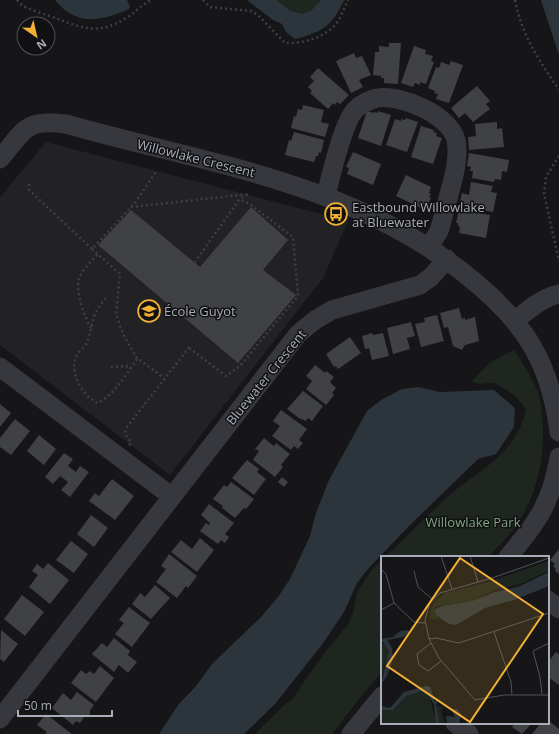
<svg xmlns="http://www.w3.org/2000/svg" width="559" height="734" font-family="'Open Sans',sans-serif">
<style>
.built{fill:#222225}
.green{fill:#1e261f}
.water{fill:#2c353c}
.building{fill:#404145}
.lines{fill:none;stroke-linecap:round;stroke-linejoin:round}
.path{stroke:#3d3f44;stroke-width:2.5;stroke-dasharray:2 3;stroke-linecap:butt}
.minor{stroke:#37383d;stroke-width:19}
.labels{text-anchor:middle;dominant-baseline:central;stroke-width:3;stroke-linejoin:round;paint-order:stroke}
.street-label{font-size:13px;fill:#a8adb8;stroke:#111113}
.poi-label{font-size:13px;fill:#a8adb8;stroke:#111113;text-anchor:start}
.park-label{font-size:13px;fill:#7fa381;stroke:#111113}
.inset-road{fill:none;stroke:#505258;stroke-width:1}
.view{fill:#f2b134;fill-opacity:0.15;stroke:#f2b134;stroke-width:2}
.inset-edge{fill:none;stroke:#a8adb8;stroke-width:2}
</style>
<rect width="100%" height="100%" fill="#161618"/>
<path class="built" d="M 46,142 L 348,221 L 323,278 L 170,475 L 0,345 L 0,197 Z"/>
<path class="green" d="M 272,0 L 333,0 L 307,22 Z
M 514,350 C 521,361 536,383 539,395 C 548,436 542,484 520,520 C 512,533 499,545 488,557 L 385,557 C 407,536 428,514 451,494 C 483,467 516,454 526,409 C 520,400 504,386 493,383 C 485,382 479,387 472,381 L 489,363 Z
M 382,560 L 382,672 L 362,695 L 332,734 L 255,734 L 285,704 L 291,701 L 322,656 L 349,623 L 353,614 L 357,592 L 373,568 Z"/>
<path class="water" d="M 55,0 L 127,0 L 130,6 L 129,9 C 101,21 77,27 55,0 Z
M 247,0 L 276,0 L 291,11 L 302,14 L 312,10 L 321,0 L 344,0 C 332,26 323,32 295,39 L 286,32 L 282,24 L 273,20 Z
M 541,0 L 559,0 L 559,55 Z
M 418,387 L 440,392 L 494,390 L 515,408 L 514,427 L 496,454 L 478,459 L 408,527 L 367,570 L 357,583 L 344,612 L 324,642 L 275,704 L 244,734 L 159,734 L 178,705 L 196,686 L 212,664 L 261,617 L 278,597 L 290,579 L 310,536 L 316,513 L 329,480 L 367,411 L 381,400 L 402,389 Z"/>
<path class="building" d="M 389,43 L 401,43 L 398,84 L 384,83 L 384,78 L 381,78 L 381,76 L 373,75 L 375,52 L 379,52 L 379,46 L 389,47 Z
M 414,46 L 426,50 L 425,54 L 433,56 L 431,61 L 434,62 L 426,84 L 420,82 L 420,85 L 415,83 L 413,87 L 401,83 Z
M 354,53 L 356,58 L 362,56 L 371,75 L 359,80 L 363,87 L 351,93 L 336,61 Z
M 451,61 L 463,65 L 449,103 L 436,99 L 438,94 L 434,93 L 435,91 L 428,88 L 436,67 L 439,68 L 441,62 L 449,65 Z
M 318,68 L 349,95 L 340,104 L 337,102 L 335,105 L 333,103 L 328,109 L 310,93 L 312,91 L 308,87 L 314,81 L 310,77 Z
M 477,86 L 490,101 L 486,104 L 490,109 L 473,122 L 465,113 L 459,118 L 451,108 Z
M 303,105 L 324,110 L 321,122 L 329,124 L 325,137 L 291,128 L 294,116 L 296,117 L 298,109 L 302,110 Z
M 367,111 L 374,113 L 374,112 L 378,113 L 378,111 L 391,115 L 381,146 L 358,138 Z
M 406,118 L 418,122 L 407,152 L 386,145 L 395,119 L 401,121 L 401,119 L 405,120 Z
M 497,122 L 497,129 L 502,128 L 504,147 L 469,150 L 468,137 L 476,136 L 475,124 Z
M 421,126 L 434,130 L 433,132 L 437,133 L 436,136 L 442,138 L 433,164 L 411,157 Z
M 294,132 L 324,140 L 321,153 L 319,152 L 318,156 L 316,156 L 314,162 L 285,155 L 289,140 L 291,141 Z
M 353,152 L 381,164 L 373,185 L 347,174 L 349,168 L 346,167 Z
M 469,153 L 509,160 L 507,172 L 502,171 L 501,180 L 495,179 L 494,182 L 472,178 L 473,171 L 470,171 L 471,167 L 467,166 Z
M 406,175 L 431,187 L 429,193 L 431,194 L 429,197 L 431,198 L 425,210 L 396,196 Z
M 471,182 L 493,186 L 491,192 L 497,193 L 493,212 L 459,206 L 462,193 L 469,195 Z
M 251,207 L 288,240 L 263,270 L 296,295 L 238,363 L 98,245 L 131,210 L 200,267 Z
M 459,210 L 490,215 L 486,238 L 459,233 L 460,227 L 458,226 L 458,223 L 456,223 Z
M 459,308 L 462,319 L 465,318 L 465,320 L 475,317 L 479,341 L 465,345 L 462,350 L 453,346 L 448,327 L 444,328 L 440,313 Z
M 437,315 L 444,341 L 421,347 L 415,324 L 425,322 L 424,318 Z
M 411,322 L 415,336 L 407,338 L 410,349 L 393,354 L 387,328 Z
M 372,333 L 373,335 L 383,333 L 389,356 L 372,360 L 369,348 L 365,349 L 362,336 Z
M 350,337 L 361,353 L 338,369 L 336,366 L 334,367 L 326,354 Z
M 315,365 L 325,373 L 326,371 L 334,377 L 330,382 L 336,388 L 332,393 L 334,395 L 326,405 L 306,389 L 312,381 L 306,376 Z
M 303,391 L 323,406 L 312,421 L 308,418 L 306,421 L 299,418 L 287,409 Z
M 0,404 L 11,413 L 0,427 Z
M 281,410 L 307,429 L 299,440 L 303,443 L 298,449 L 294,446 L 291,450 L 272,436 L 280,426 L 273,421 Z
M 15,419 L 30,431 L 11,455 L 0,447 L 0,438 Z
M 39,435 L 56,449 L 44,465 L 27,451 Z
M 264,438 L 274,446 L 276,443 L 290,454 L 281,465 L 283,467 L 275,477 L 253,460 L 259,451 L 255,449 Z
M 64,453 L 73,459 L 68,466 L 76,472 L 80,466 L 89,472 L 70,497 L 61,490 L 68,482 L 60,476 L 53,484 L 45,477 Z
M 247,460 L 259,469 L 257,472 L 266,479 L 254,495 L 232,478 Z
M 282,477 L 288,482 L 284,487 L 278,482 Z
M 112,479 L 134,496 L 115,520 L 89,501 L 95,493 L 99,496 Z
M 231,482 L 254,499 L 246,509 L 244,508 L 235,518 L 222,508 L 223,506 L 213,499 L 224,485 L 227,487 Z
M 209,504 L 234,523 L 225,534 L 229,537 L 225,543 L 221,540 L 218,544 L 200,531 L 206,523 L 209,525 L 210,523 L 201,515 Z
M 91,515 L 108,528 L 94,547 L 77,534 Z
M 200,538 L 214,550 L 197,572 L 171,552 L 181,540 L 192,549 Z
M 71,541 L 88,554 L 74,573 L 56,560 Z
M 559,549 L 559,574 L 555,571 L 556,569 L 553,566 L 555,564 L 550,560 Z
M 169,554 L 197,576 L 188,588 L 186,586 L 177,598 L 156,582 L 166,569 L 161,566 Z
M 48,563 L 69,580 L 50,604 L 29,587 L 38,575 L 32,571 L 37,564 L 43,569 Z
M 155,585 L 170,598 L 151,619 L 132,604 L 140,593 L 145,597 Z
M 22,595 L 44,612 L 25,636 L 4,619 Z
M 129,607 L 150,623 L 132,647 L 115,634 L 124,623 L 119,620 Z
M 1,630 L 18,644 L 4,662 L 0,659 Z
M 114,638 L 130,651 L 128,655 L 137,662 L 128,673 L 119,665 L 114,672 L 92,654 L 102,643 L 107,647 Z
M 556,652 L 559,654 L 559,685 L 548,677 L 548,662 Z
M 100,666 L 114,678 L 96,702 L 71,683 L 81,670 L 86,674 L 90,671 L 94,674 Z
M 77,692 L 94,705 L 90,710 L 90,715 L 85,716 L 80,723 L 76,721 L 73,725 L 52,708 L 63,693 L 71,700 Z
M 46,714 L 72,734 L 45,734 L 47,732 L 37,725 Z
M 548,720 L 559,729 L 559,734 L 532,734 L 541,723 L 548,723 Z
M 515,723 L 530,723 L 531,724 L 522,734 L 512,727 Z"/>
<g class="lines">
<path class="path" d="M 17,0 C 22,8 38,12 47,15 C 76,25 96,38 126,18 C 135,13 141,5 151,0
M 203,0 L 210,7 L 251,11 L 258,15 L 285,43 C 302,44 323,38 335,25 C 341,18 344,8 348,0
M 515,0 C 522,36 539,60 559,90
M 559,156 L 546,177 L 544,194 L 559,261
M 29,184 L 29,190 L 92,249 L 135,203 L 157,170
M 131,207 L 249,194 L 239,200 L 195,262
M 92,249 L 120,274 L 116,314 L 123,334 L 136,357 L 164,378
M 106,298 C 91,315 94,321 88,340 C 86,347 78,351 76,357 C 69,373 83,397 98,403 C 116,393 126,374 138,358
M 91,328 C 84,317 74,288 80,276 C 84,268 92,261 98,254
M 189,348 L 226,376 L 240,366 L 298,296 L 293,237 L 251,205 L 244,201 L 239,200
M 111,367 L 131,366
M 129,445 L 131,443 C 128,437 124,435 126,428 L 191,345"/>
<path class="minor" d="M 0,159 C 25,129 25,119 66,124 C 203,163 351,182 465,274 C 522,319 550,359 559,432
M 326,195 C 331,176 343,121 356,109 C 361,104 370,100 377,98 C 401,94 450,115 456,140 C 461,163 447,198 442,221 L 439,231 L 429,247
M 516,320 C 528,310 543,297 559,294
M 0,367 L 171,496
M 508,557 C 537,523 552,502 559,457
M 548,600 L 559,609
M 0,719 L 298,334 L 315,320 L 332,310 L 420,285 L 431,277 L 447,259
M 455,723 L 469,734
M 351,734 L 382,696"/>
</g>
<defs>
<g id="bus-ring" transform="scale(1.15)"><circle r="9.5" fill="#111113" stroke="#f2b134" stroke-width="1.5"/><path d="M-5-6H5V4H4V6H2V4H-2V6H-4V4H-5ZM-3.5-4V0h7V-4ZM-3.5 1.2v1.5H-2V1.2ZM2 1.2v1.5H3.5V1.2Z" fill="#f2b134"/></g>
<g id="school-ring" transform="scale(1.15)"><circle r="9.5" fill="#111113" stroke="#f2b134" stroke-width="1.5"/><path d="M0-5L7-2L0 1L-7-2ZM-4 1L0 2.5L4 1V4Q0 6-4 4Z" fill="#f2b134"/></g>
</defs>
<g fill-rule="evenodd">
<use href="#bus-ring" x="336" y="214"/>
<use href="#school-ring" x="149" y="311"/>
</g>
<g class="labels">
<g class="street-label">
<text transform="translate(196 158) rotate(14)">Willowlake Crescent</text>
<text transform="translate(266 377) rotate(-51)">Bluewater Crescent</text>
</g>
<g class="poi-label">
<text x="352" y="207">Eastbound Willowlake<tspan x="352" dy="15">at Bluewater</tspan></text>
<text x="164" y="311">École Guyot</text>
</g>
<g class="park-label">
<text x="473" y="522">Willowlake Park</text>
</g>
</g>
<g transform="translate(381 556)">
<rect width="168" height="168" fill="#161618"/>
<path d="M 168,5 L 168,15 L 139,28 L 114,34 L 90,45 L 55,50 L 52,54 L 57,63 L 48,63 L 52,48 L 64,37 L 105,27 ZM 0,87 L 7,91 L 8,95 L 0,123 ZM 46,132 L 56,168 L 0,168 L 0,154 L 11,154 L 22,140 ZM 55,150 L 64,151 L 60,154 L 64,168 L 59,168 Z" fill="#1e261f"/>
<path d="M 168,16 L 168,30 L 133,44 L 104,52 L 75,69 L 68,68 L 55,59 L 53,54 L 61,50 L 91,45 L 114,36 L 137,31 ZM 27,74 L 28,76 L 23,81 L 6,84 L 11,92 L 12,103 L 6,120 L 0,128 L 8,95 L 0,83 L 12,81 L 19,75 ZM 45,130 L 49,131 L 54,146 L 57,144 L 55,149 L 59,168 L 55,168 L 53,148 L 44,134 L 25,140 L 12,154 L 0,154 L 0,150 L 9,152 L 23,136 ZM 70,153 L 76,153 L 80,158 L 78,168 L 66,167 L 65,160 L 74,161 Z" fill="#2c353c"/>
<path class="inset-road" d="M 60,0 L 71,33M 89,0 L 97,26M 168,2 L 111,22 L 59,37 L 49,46 L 44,64 L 48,83 L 58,102 L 94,144 L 123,139 L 168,139M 0,13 L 5,18 L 13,47 L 33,66 L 44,67M 33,15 L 37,31 L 51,43M 0,54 L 13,47M 113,76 L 130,126 L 131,139M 48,83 L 55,82 L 78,87 L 168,57M 50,87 L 36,98 L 38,109 L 47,115 L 60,105M 161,138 L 159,121 L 152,95 L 168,87"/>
<path class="view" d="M 79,2 L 162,58 L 89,166 L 6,110 Z"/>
<rect width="168" height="168" class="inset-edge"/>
</g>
<g transform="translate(36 36) rotate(146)"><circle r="19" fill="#111113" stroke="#4d4f55"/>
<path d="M0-3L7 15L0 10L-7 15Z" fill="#f2b134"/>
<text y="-6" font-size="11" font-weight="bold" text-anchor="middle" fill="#a8adb8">N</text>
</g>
<path d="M18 710v6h94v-6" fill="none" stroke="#a8adb8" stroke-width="2"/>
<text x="24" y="710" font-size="12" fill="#a8adb8" stroke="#111113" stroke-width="3" paint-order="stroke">50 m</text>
</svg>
